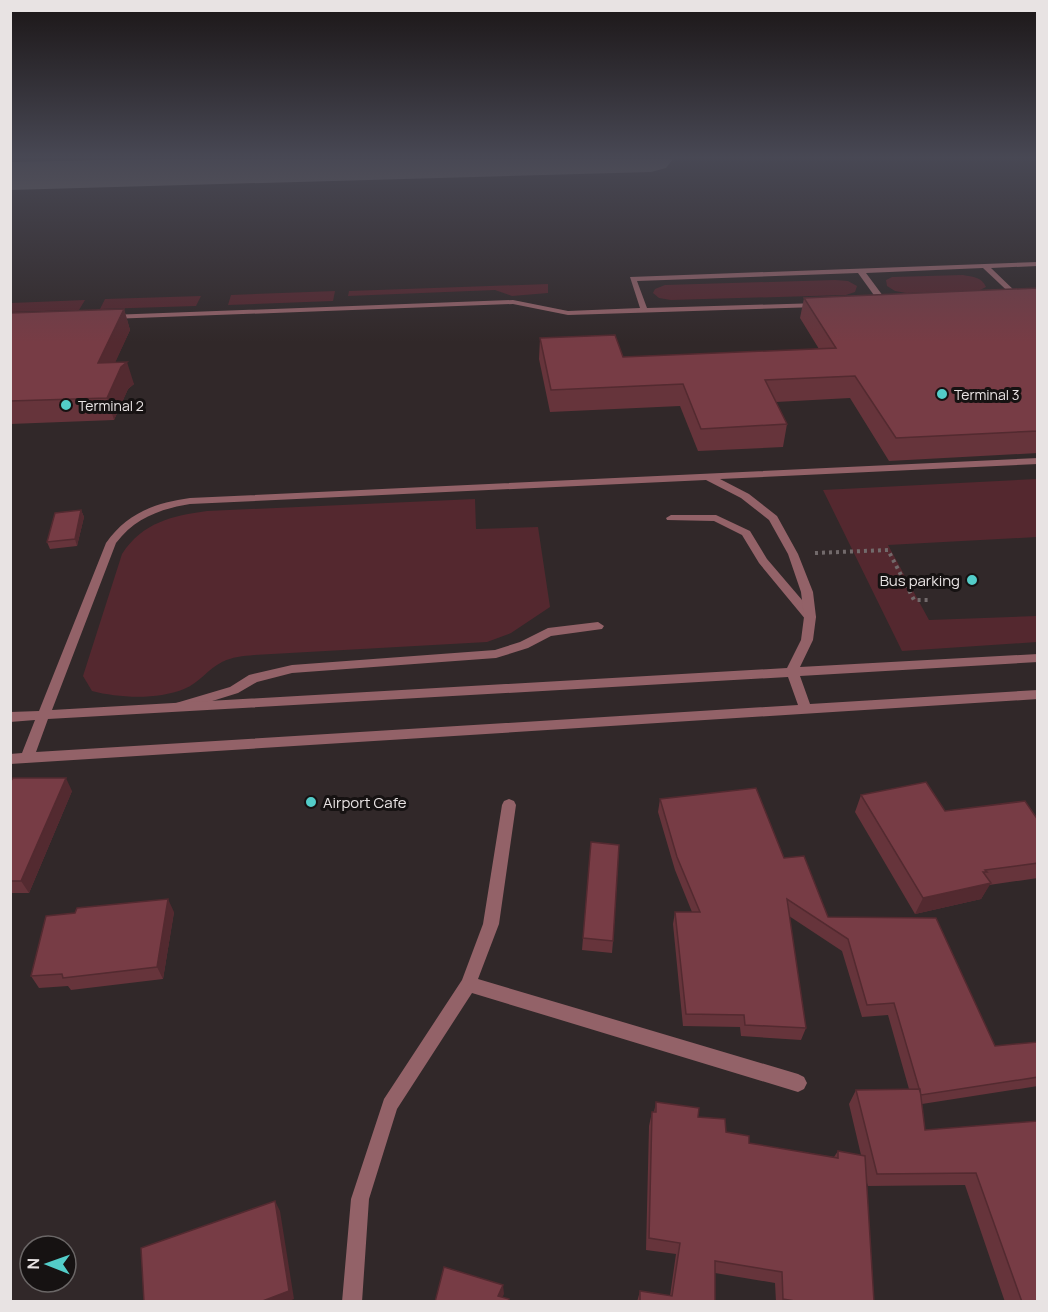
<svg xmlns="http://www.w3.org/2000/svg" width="1048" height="1312" font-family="Manrope,sans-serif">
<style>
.green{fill:#54282f}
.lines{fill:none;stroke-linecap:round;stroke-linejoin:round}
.taxiway{fill:#6e6667;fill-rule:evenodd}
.path{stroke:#726a6b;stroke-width:4;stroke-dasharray:3 4;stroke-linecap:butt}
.service{fill:#936268;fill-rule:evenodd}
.minor{fill:#936268;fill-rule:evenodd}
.wall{fill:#66343b}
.shaded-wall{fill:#532a30}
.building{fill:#773c45;stroke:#532a30;stroke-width:1.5}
.poi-dot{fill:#53cdc9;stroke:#161212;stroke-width:2}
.labels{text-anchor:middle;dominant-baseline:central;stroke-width:6;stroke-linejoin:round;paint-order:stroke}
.far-poi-label{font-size:14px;fill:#e8e3e3;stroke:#161212;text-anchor:start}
.poi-label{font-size:15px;fill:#e8e3e3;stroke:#161212;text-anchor:end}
</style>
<rect width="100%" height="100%" fill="#312829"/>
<path class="green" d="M 963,275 C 973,277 982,277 986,287 L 978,291 L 906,293 L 895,291 L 887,286 L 886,280 L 892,277 Z
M 835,280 L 848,281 L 857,286 L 855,292 L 846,295 L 671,300 L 659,298 L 653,293 L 655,289 L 665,285 Z
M 548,284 L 548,293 L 512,296 L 495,290 L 348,296 L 349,291 Z
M 335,291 L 333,301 L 228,305 L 231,295 Z
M 201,296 L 196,306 L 100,309 L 105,299 Z
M 85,300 L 79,310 L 11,312 L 11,303 Z
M 1037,479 L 1037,537 L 888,545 L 929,620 L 1037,616 L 1037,642 L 902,651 L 823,490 Z
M 475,499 L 476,529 L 538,527 L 550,607 L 511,633 L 487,642 L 254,655 C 243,656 232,657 222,662 C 208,669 199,683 184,689 C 157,700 119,698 92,691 L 83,676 L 122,554 C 143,522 172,516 207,511 Z"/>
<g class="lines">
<path class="taxiway" d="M 153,159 L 673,159 L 666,168 L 651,172 L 10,190 L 10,162 Z"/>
<path class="path" d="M 815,553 L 888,550 L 914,600 L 928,600"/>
<path class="service" d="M 1038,262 L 1038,266 L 991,268 L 1020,296 L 1020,300 L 1017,300 L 983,268 L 866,273 L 886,300 L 891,300 L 895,302 L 891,304 L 881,305 L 858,273 L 637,281 L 647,308 L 820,303 L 820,307 L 817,307 L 568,315 L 513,304 L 110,319 L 106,317 L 110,315 L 513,300 L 568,311 L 640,308 L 630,277 Z
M 671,515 L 716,515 L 750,531 L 767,559 L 814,614 L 816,617 L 814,620 L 806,620 L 759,563 L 742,535 L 714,521 L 667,520 L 666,518 Z
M 598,622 L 604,626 L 602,629 L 551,636 L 528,648 L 496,658 L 292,673 L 257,682 L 238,693 L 180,711 L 176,709 L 174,706 L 176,703 L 230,687 L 249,675 L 292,665 L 495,650 L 520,642 L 548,628 Z"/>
<path class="minor" d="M 1038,458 L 1038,464 L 720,479 L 749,494 L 777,516 L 798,554 L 813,592 L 816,617 L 813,640 L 800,667 L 1038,654 L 1038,662 L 800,676 L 810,704 L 1038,690 L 1038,699 L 10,764 L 10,754 L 22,753 L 35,720 L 10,722 L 10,712 L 39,711 L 106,543 C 127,513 155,503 190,498 ZM 706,480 L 741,498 L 769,520 L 788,554 L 801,592 L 804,617 L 801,640 L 787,668 L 52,710 L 116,543 C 135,518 160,509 190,504 ZM 788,677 L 798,705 L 36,752 L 48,719 Z
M 509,799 L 514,801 L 516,805 L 499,924 L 478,979 L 798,1074 L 804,1077 L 807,1083 L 804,1089 L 798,1092 L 472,993 L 397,1109 L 369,1199 L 362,1302 L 342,1302 L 351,1199 L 384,1099 L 462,980 L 483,924 L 502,805 L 504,801 Z"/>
</g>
<path class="wall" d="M 1038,288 L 1038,453 L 889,461 L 850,398 L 776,402 L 787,424 L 783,447 L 698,451 L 680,406 L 550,412 L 539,359 L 540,338 L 623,357 L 819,349 L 800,318 L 804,298 Z
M 124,309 L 130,330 L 115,362 L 134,384 L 128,389 L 114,420 L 10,424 L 10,313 Z
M 81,510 L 84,517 L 77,546 L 50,549 L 47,542 Z
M 10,782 L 72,791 L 29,893 L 10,893 Z
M 861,795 L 945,811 L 1038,820 L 1038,878 L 989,885 L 981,899 L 915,914 L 855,812 Z
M 660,799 L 784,858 L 828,917 L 995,1046 L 1038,1042 L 1038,1086 L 922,1104 L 925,1130 L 1038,1121 L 1038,1302 L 1005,1302 L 965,1185 L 868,1186 L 866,1180 L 874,1302 L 776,1302 L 775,1283 L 715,1273 L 715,1302 L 670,1296 L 676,1254 L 646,1250 L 649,1126 L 652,1112 L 654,1112 L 656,1102 L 698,1117 L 726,1132 L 749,1143 L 834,1157 L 838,1151 L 861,1155 L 849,1104 L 856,1090 L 909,1089 L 888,1015 L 862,1017 L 842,951 L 789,916 L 806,1028 L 801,1040 L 741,1036 L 740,1027 L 683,1026 L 673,924 L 675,912 L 692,912 L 675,870 L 658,812 Z
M 591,842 L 613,941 L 612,953 L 582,950 Z
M 174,912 L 163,979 L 71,990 L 68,986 L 39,988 L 31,976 Z
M 640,1291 L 640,1302 L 637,1302 Z"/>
<path class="shaded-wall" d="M 124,309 L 130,330 L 105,385 L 98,363 Z
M 127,362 L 134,384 L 128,389 L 114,420 L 107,398 L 121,367 Z
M 81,510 L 84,517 L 77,546 L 75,539 Z
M 66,778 L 72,791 L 29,893 L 21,881 Z
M 991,883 L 981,899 L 915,914 L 923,898 Z
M 168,899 L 174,912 L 163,979 L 157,967 Z
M 275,1201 L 280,1211 L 294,1299 L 287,1302 L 260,1302 Z
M 503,1285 L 504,1294 L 500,1302 L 498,1296 Z"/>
<path class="building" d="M 1038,288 L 1038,431 L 896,438 L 855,376 L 765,380 L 787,424 L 701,429 L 683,384 L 551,390 L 540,338 L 615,335 L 623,357 L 836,348 L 804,298 Z
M 124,309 L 98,363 L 127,362 L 121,367 L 107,398 L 10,401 L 10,313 Z
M 81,510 L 75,539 L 47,542 L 55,513 Z
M 13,778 L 66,778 L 21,881 L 10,881 L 10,782 Z
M 926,782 L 945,811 L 1025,801 L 1038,820 L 1038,863 L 985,870 L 987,872 L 983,872 L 991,883 L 923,898 L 861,795 Z
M 756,788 L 784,858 L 804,856 L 828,917 L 936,918 L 995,1046 L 1038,1042 L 1038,1077 L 921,1095 L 894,1003 L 867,1005 L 848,939 L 787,899 L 806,1028 L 745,1025 L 744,1015 L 686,1014 L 675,912 L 700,912 L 677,857 L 660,799 Z
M 591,842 L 619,845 L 613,941 L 583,938 Z
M 168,899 L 157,967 L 63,978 L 62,974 L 31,976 L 46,916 L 75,913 L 77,908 Z
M 920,1089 L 925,1130 L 1038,1121 L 1038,1302 L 1022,1302 L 976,1173 L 877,1174 L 856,1090 Z
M 656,1102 L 699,1108 L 698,1117 L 725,1119 L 726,1132 L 749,1136 L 749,1143 L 838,1158 L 838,1151 L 865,1156 L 874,1302 L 801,1302 L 783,1299 L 782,1272 L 715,1261 L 715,1302 L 640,1302 L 640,1291 L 672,1296 L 680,1243 L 649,1238 L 652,1112 L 656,1112 Z
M 275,1201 L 289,1291 L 260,1302 L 144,1302 L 141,1248 Z
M 444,1267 L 503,1285 L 498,1296 L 509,1299 L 508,1302 L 435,1302 Z"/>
<linearGradient id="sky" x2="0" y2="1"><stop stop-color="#1b1617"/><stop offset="0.46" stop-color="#484854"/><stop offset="1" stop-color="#484854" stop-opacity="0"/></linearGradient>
<rect width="1048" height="342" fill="url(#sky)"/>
<g class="poi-dot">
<circle cx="942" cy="394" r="6"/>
<circle cx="66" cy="405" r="6"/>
<circle cx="972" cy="580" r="6"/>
<circle cx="311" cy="802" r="6"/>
</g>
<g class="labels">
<g class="far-poi-label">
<text x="954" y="394">Terminal 3</text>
<text x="78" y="405">Terminal 2</text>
</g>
<g class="poi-label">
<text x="960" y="580">Bus parking</text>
<text x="323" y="802" text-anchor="start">Airport Cafe</text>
</g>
</g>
<rect width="1048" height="1312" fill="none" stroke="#e8e3e3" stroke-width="24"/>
<g transform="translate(48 1264) rotate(271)"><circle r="28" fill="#161212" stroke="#6a6666" stroke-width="1.5"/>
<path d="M0-4.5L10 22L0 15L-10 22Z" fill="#53cdc9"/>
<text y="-9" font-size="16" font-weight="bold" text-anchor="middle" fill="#e8e3e3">N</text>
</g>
</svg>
